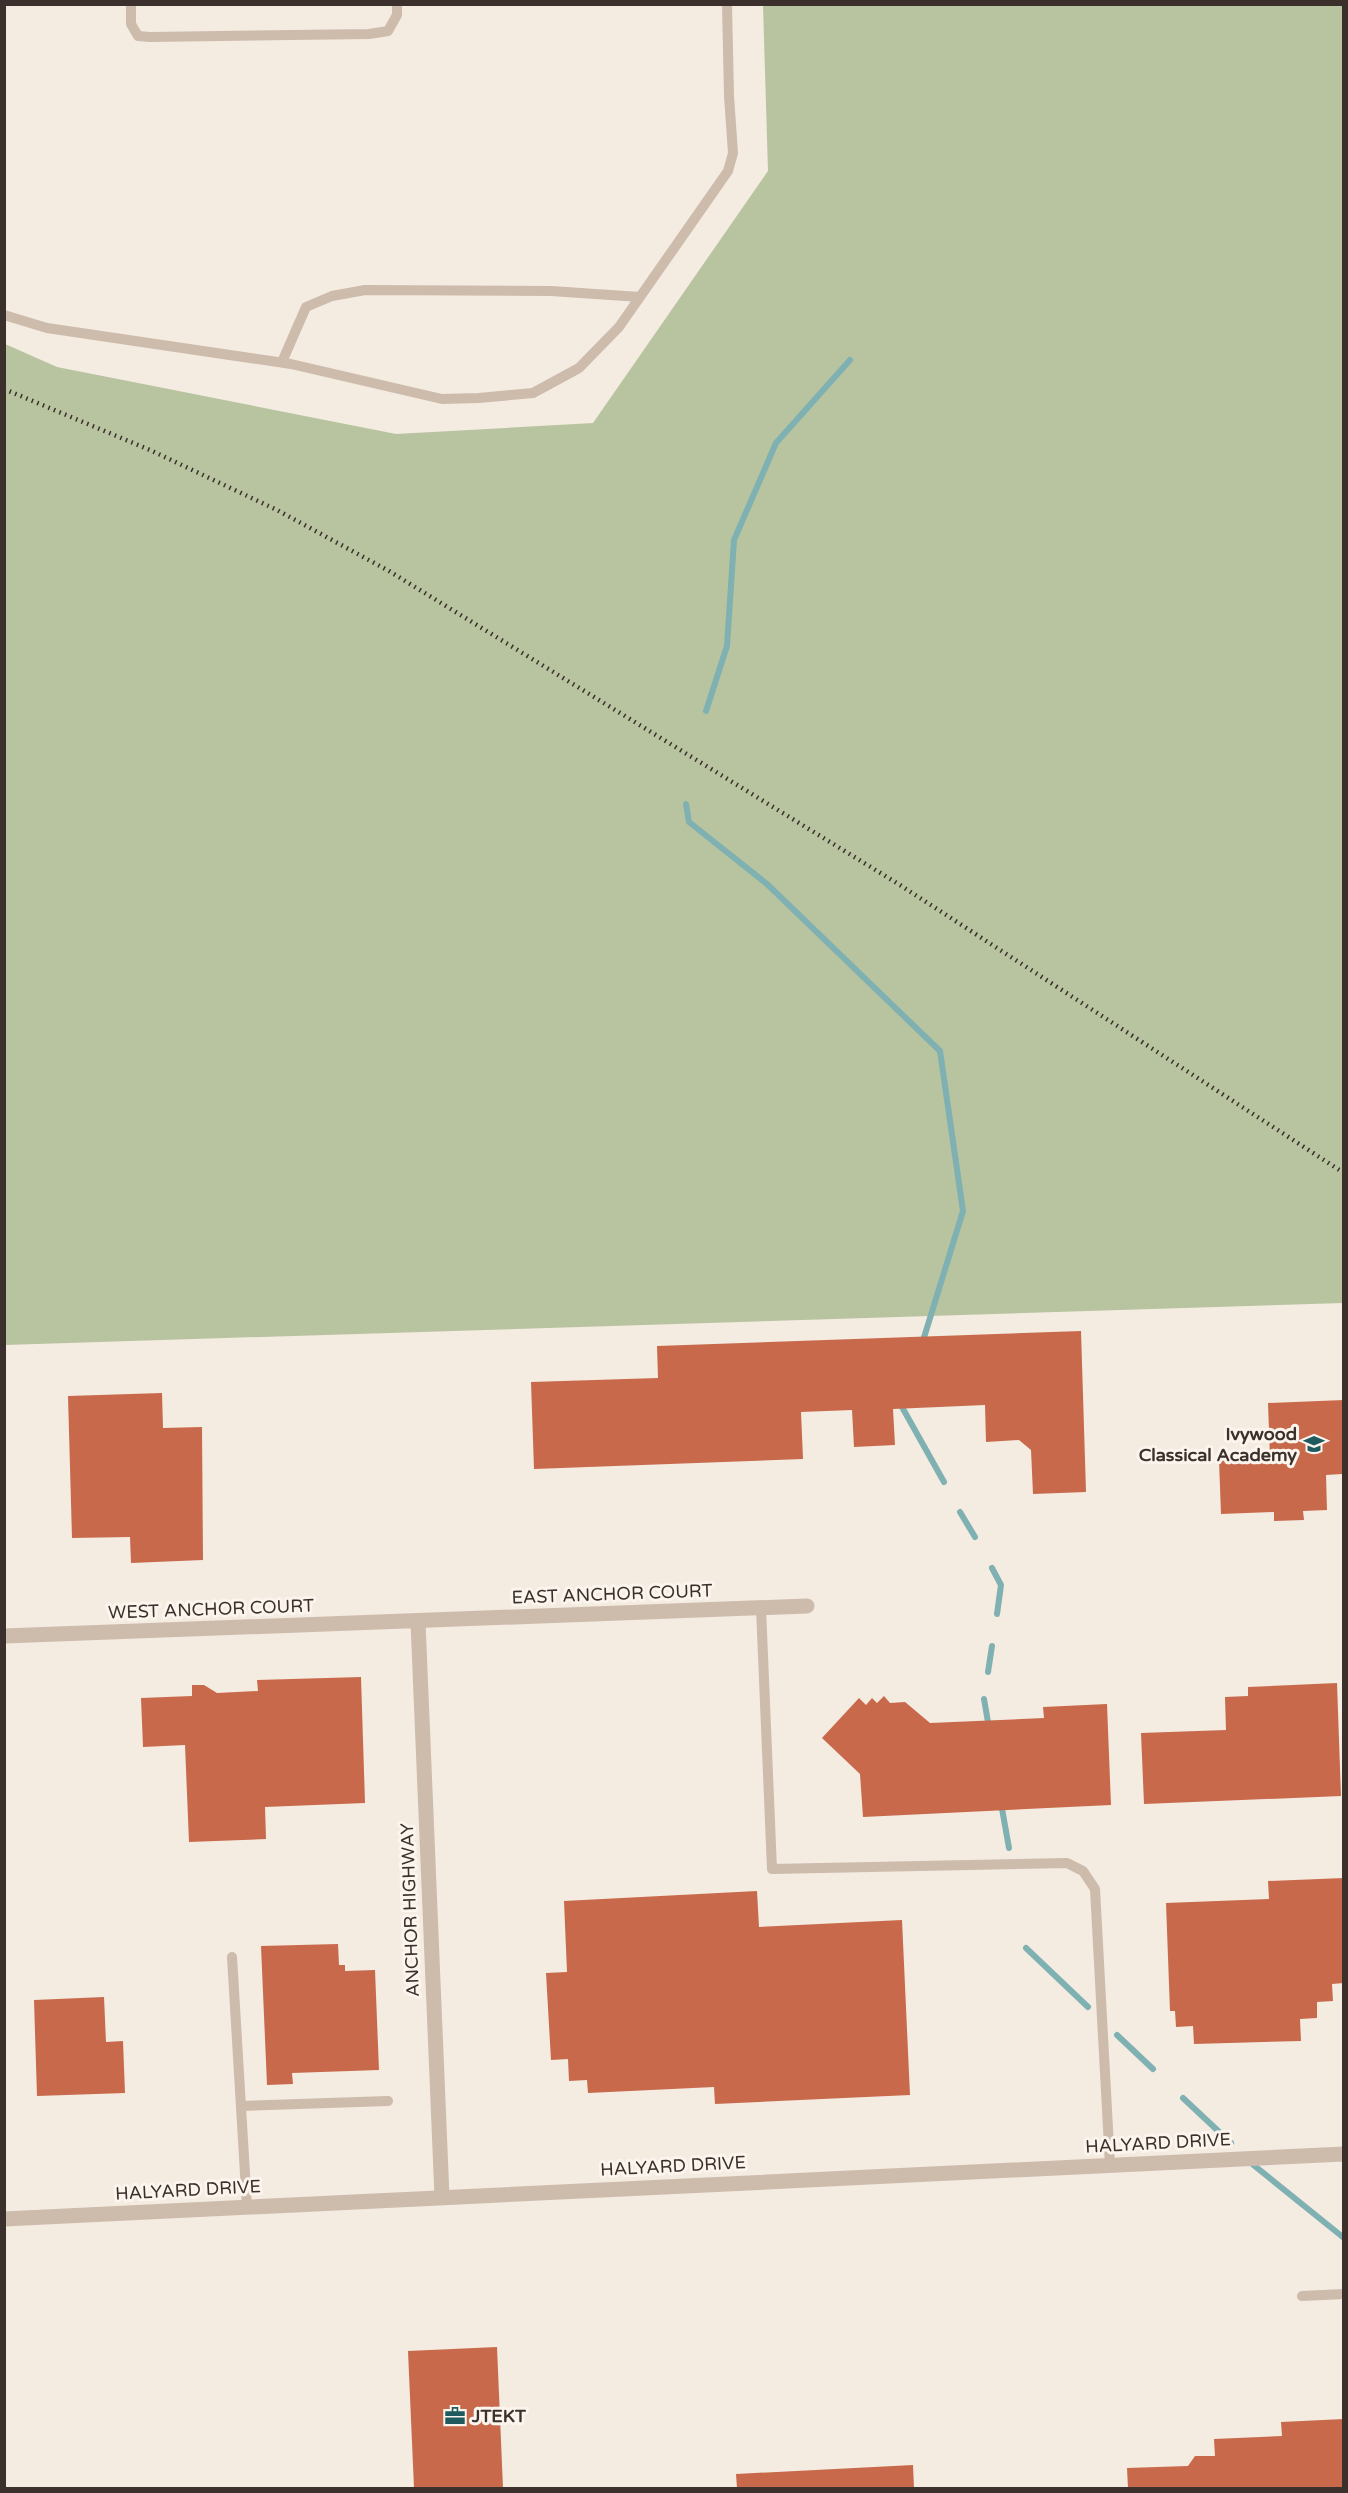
<svg xmlns="http://www.w3.org/2000/svg" width="1348" height="2493" font-family="'Varela Round',sans-serif">
<style>
.green{fill:#b8c4a0}
.lines{fill:none;stroke-linecap:round;stroke-linejoin:round}
.stream{stroke:#7fb0b2;stroke-width:6}
.building{fill:#c8694b}
.lane{stroke:#cdbbac;stroke-width:10}
.street{stroke:#cdbbac;stroke-width:15}
.rail{stroke:#3b302b;stroke-width:4.5;stroke-dasharray:1.5 4.5;stroke-linecap:butt}
.labels{text-anchor:middle;dominant-baseline:central;stroke-width:6;stroke-linejoin:round;paint-order:stroke}
.poi-label{font-size:18px;font-weight:bold;fill:#3b302b;stroke:#fbf5ee;text-anchor:end}
.street-label{font-size:18px;fill:#3b302b;stroke:#fbf5ee}
</style>
<rect width="100%" height="100%" fill="#f4ebe1"/>
<path class="green" d="M 763,5 L 1343,5 L 1343,1303 L 5,1345 L 5,344 L 57,367 L 396,434 L 593,423 L 768,171 Z"/>
<g class="lines">
<path class="stream" d="M 706,711 L 727,646 L 734,540 L 776,443 L 850,360
M 686,804 L 689,822 L 767,884 L 940,1051 L 963,1211 L 922,1344
M 903,1402 L 902,1407 L 944,1482
M 960,1512 L 975,1537
M 992,1568 L 1001,1585 L 997,1614
M 988,1672 L 992,1646
M 984,1699 L 989,1728
M 1001,1803 L 1009,1848
M 1026,1948 L 1088,2007
M 1117,2035 L 1153,2069
M 1183,2098 L 1231,2143
M 1251,2163 L 1344,2238"/>
</g>
<path class="building" d="M 1081,1331 L 1086,1492 L 1033,1494 L 1031,1450 L 1019,1440 L 986,1442 L 985,1405 L 893,1409 L 895,1445 L 854,1447 L 852,1410 L 801,1412 L 803,1459 L 534,1469 L 531,1382 L 658,1378 L 657,1346 Z
M 162,1393 L 163,1428 L 202,1427 L 203,1560 L 131,1563 L 130,1537 L 72,1538 L 68,1396 Z
M 1344,1400 L 1342,1474 L 1326,1475 L 1327,1510 L 1303,1511 L 1304,1520 L 1274,1521 L 1274,1512 L 1221,1514 L 1219,1460 L 1270,1458 L 1268,1403 Z
M 361,1677 L 365,1803 L 265,1807 L 266,1839 L 189,1842 L 185,1745 L 143,1747 L 141,1698 L 192,1696 L 192,1685 L 204,1685 L 217,1693 L 258,1691 L 257,1680 Z
M 1337,1683 L 1341,1796 L 1144,1804 L 1141,1733 L 1226,1730 L 1225,1697 L 1248,1696 L 1248,1687 Z
M 884,1696 L 890,1703 L 905,1702 L 930,1723 L 1044,1718 L 1043,1707 L 1107,1704 L 1111,1805 L 863,1817 L 860,1774 L 822,1738 L 859,1698 L 866,1705 L 872,1698 L 877,1703 Z
M 1344,1878 L 1344,1983 L 1332,1984 L 1333,2001 L 1317,2002 L 1317,2018 L 1300,2019 L 1301,2041 L 1194,2044 L 1193,2026 L 1176,2027 L 1175,2011 L 1170,2011 L 1166,1903 L 1269,1899 L 1268,1881 Z
M 757,1891 L 759,1927 L 902,1920 L 910,2095 L 715,2104 L 714,2087 L 588,2093 L 587,2080 L 569,2081 L 568,2059 L 551,2060 L 546,1973 L 567,1972 L 564,1901 Z
M 338,1944 L 339,1965 L 345,1965 L 345,1971 L 375,1970 L 379,2070 L 292,2073 L 293,2084 L 267,2085 L 261,1946 Z
M 104,1997 L 106,2042 L 123,2041 L 125,2093 L 37,2096 L 34,2000 Z
M 497,2347 L 503,2488 L 414,2488 L 408,2351 Z
M 1344,2419 L 1344,2488 L 1128,2488 L 1127,2468 L 1188,2466 L 1195,2456 L 1215,2456 L 1214,2439 L 1282,2436 L 1281,2422 Z
M 913,2465 L 914,2488 L 737,2488 L 736,2474 Z"/>
<g class="lines">
<path class="lane" d="M 131,4 L 131,24 L 138,36 L 150,37 L 369,34 L 388,31 L 397,15 L 397,4
M 4,315 L 47,328 L 291,364 L 442,399 L 479,398 L 533,393 L 579,368 L 619,327 L 728,171 L 733,153 L 729,96 L 727,4
M 282,362 L 306,307 L 332,296 L 365,290 L 551,291 L 640,297
M 761,1608 L 772,1869 L 1067,1863 L 1083,1871 L 1095,1889 L 1110,2165
M 232,1957 L 247,2207
M 242,2106 L 388,2101
M 1302,2296 L 1344,2294"/>
<path class="street" d="M 418,1622 L 442,2197
M 4,1636 L 807,1606
M 4,2219 L 1344,2154"/>
<path class="rail" d="M 4,389 L 150,450 L 277,510 L 389,571 L 900,885 L 1344,1173"/>
</g>
<defs>
<g id="school-bare" transform="scale(1.62)"><path d="M0-5L7-2L0 1L-7-2ZM-4 1L0 2.5L4 1V4Q0 6-4 4Z" fill="#1f5a5e" stroke="#fbf5ee" stroke-width="2.5" paint-order="stroke"/></g>
<g id="office-bare" transform="scale(1.62)"><path d="M-6-3h4V-5.5h4V-3h4V5H-6ZM-1-4.5V-3h2v-1.5ZM-6 0V1H6V0Z" fill="#1f5a5e" stroke="#fbf5ee" stroke-width="2.5" paint-order="stroke"/></g>
</defs>
<g fill-rule="evenodd">
<use href="#school-bare" x="1314" y="1444"/>
<use href="#office-bare" x="455" y="2416"/>
</g>
<g class="labels">
<g class="poi-label">
<text x="1297" y="1434">Ivywood<tspan x="1297" dy="21">Classical Academy</tspan></text>
<text x="472" y="2416" text-anchor="start">JTEKT</text>
</g>
<g class="street-label">
<text transform="translate(612 1594) rotate(-2)">EAST ANCHOR COURT</text>
<text transform="translate(211 1609) rotate(-2)">WEST ANCHOR COURT</text>
<text transform="translate(410 1910) rotate(-92)">ANCHOR HIGHWAY</text>
<text transform="translate(1158 2143) rotate(-3)">HALYARD DRIVE</text>
<text transform="translate(673 2166) rotate(-3)">HALYARD DRIVE</text>
<text transform="translate(188 2190) rotate(-3)">HALYARD DRIVE</text>
</g>
</g>
<rect width="1348" height="2493" fill="none" stroke="#3b302b" stroke-width="12"/>
</svg>
